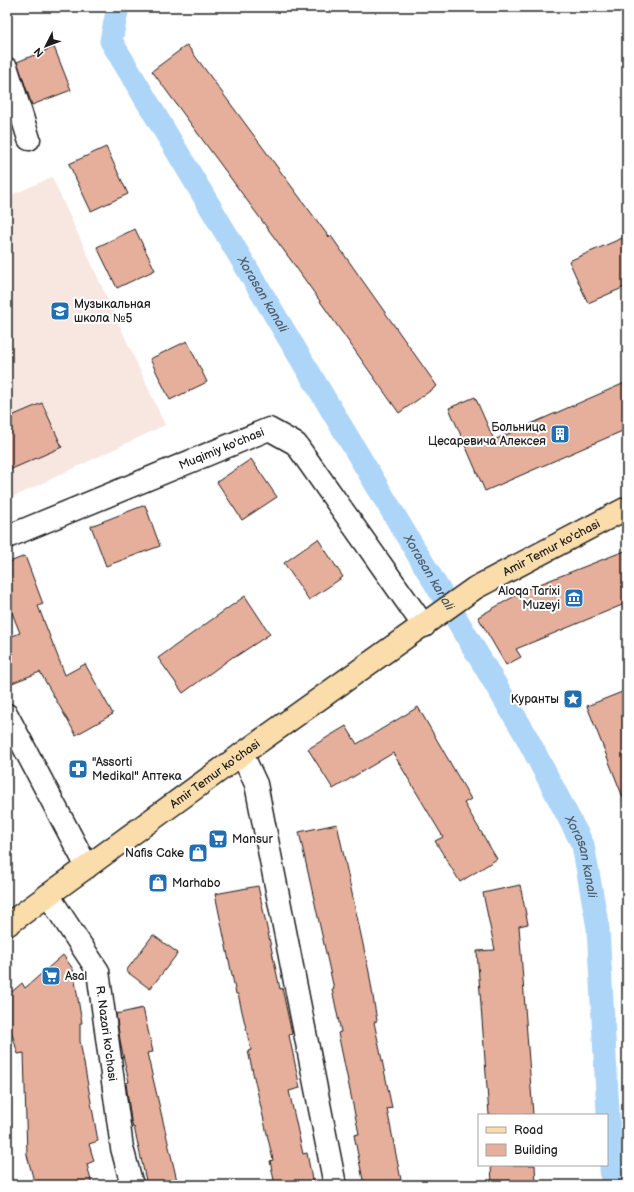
<svg xmlns="http://www.w3.org/2000/svg" width="634" height="1192" font-family="'Balsamiq Sans',sans-serif">
<style>
.built{fill:#f8e7e1}
.lines{fill:none;stroke-linecap:round;stroke-linejoin:round}
.canal{stroke:#add5f7;stroke-width:23}
.building{fill:#e6af9c;stroke:#1c1c1c}
.street-casing{stroke:#1c1c1c;stroke-width:25}
.primary-casing{stroke:#1c1c1c;stroke-width:25}
.street{stroke:#fff;stroke-width:22}
.primary{stroke:#fbddab;stroke-width:22}
.labels{text-anchor:middle;dominant-baseline:central;stroke-width:4;stroke-linejoin:round;paint-order:stroke}
.poi-label{font-size:12px;fill:#1c1c1c;stroke:#fff;text-anchor:start}
.street-label{font-size:12px;fill:#1c1c1c;stroke:#fff}
.water-label{font-size:13px;font-style:italic;fill:#4f5d69;stroke:#fff}
</style>
<rect width="100%" height="100%" fill="#fff"/>
<filter id="ink" filterUnits="userSpaceOnUse"><feTurbulence type="fractalNoise" baseFrequency=".025" numOctaves="2"/><feDisplacementMap in="SourceGraphic" scale="8" xChannelSelector="R" yChannelSelector="G"/><feConvolveMatrix kernelMatrix="1 2 1 2 8 2 1 2 1" color-interpolation-filters="sRGB"/></filter>
<g filter="url(#ink)">
<path class="built" d="M 52,177 L 165,425 L 7,500 L 7,197 Z"/>
<g class="lines">
<path class="canal" id="s1" d="M 118,7 L 111,41 L 524,732 L 583,845 L 598,928 L 612,1185"/>
</g>
<path class="building" d="M 187,45 L 329,237 L 331,236 L 437,386 L 399,413 L 293,263 L 152,71 Z
M 54,47 L 71,90 L 32,105 L 17,62 Z
M 106,147 L 128,194 L 91,211 L 69,164 Z
M 135,229 L 155,270 L 117,288 L 97,247 Z
M 627,236 L 627,286 L 588,303 L 569,261 Z
M 187,341 L 207,382 L 170,400 L 150,359 Z
M 627,382 L 627,429 L 485,491 L 449,408 L 475,397 L 494,440 Z
M 42,403 L 62,447 L 7,471 L 7,418 Z
M 251,459 L 277,497 L 242,520 L 217,482 Z
M 145,505 L 160,546 L 106,566 L 91,526 Z
M 318,539 L 343,577 L 309,600 L 284,563 Z
M 627,550 L 627,603 L 516,649 L 521,657 L 506,665 L 478,617 L 527,589 Z
M 25,556 L 43,604 L 38,606 L 65,675 L 85,664 L 113,714 L 76,735 L 40,672 L 7,685 L 7,638 L 20,633 L 7,600 L 7,563 Z
M 245,596 L 270,634 L 235,657 L 234,656 L 183,693 L 158,658 Z
M 627,690 L 627,804 L 626,805 L 587,706 Z
M 418,707 L 471,799 L 464,803 L 497,859 L 460,882 L 435,841 L 443,837 L 393,753 L 333,789 L 308,749 L 346,726 L 357,744 Z
M 337,824 L 369,972 L 377,1021 L 374,1022 L 392,1108 L 387,1109 L 402,1185 L 364,1185 L 354,1135 L 359,1134 L 338,1033 L 341,1032 L 332,989 L 334,989 L 299,832 Z
M 520,885 L 528,924 L 519,926 L 533,1115 L 489,1115 L 477,951 L 495,950 L 483,893 Z
M 258,886 L 280,989 L 282,988 L 292,1034 L 289,1035 L 300,1088 L 289,1091 L 303,1154 L 307,1153 L 313,1185 L 275,1185 L 270,1161 L 273,1160 L 248,1051 L 251,1050 L 238,994 L 236,994 L 215,894 Z
M 153,935 L 178,953 L 150,989 L 126,971 Z
M 63,955 L 73,969 L 82,1023 L 80,1023 L 80,1041 L 98,1141 L 89,1144 L 94,1161 L 87,1164 L 92,1185 L 35,1185 L 27,1155 L 24,1053 L 18,1054 L 7,1017 L 7,996 L 22,983 L 25,988 Z
M 143,1008 L 153,1052 L 147,1053 L 178,1185 L 147,1185 L 134,1127 L 133,1128 L 131,1120 L 126,1083 L 129,1082 L 121,1046 L 116,1014 Z
M 491,1165 L 535,1165 L 536,1185 L 492,1185 Z"/>
<g class="lines">
<g class="street-casing">
<g id="street">
<path d="M 7,69 L 29,139"/>
<path id="s2" d="M 7,537 L 269,429 L 296,444 L 424,626"/>
<path d="M 7,715 L 87,867"/>
<path d="M 242,754 L 256,784 L 335,1185"/>
<path id="s3" d="M 48,895 L 98,971 L 122,1148 L 132,1185"/>
</g>
</g>
<g class="primary-casing">
<g id="primary">
<path id="s4" d="M 7,925 L 242,754 L 475,588 L 627,508"/>
</g>
</g>
<use href="#street" class="street"/>
<use href="#primary" class="primary"/>
</g>
</g>
<defs>
<g id="school-square" transform="scale(1)"><rect x="-9" y="-9" width="18" height="18" rx="4" fill="#1f6fb2" stroke="#fff"/><path d="M0-5L7-2L0 1L-7-2ZM-4 1L0 2.5L4 1V4Q0 6-4 4Z" fill="#fff"/></g>
<g id="building-square" transform="scale(1)"><rect x="-9" y="-9" width="18" height="18" rx="4" fill="#1f6fb2" stroke="#fff"/><path d="M-4-6H4V6H1V3H-1V6H-4ZM-2.5-4.3h1.7v1.8h-1.7ZM.8-4.3h1.7v1.8H.8ZM-2.5-1h1.7V.8h-1.7ZM.8-1h1.7V.8H.8Z" fill="#fff"/></g>
<g id="museum-square" transform="scale(1)"><rect x="-9" y="-9" width="18" height="18" rx="4" fill="#1f6fb2" stroke="#fff"/><path d="M0-6L6-3V-2H-6V-3ZM-5-1h2V3h-2ZM-1-1h2V3h-2ZM3-1h2V3H3ZM-6 4H6V6H-6Z" fill="#fff"/></g>
<g id="sight-square" transform="scale(1)"><rect x="-9" y="-9" width="18" height="18" rx="4" fill="#1f6fb2" stroke="#fff"/><path d="M0-6L1.8-2.2L6-1.7L2.9 1.2L3.7 5.4L0 3.3L-3.7 5.4L-2.9 1.2L-6-1.7L-1.8-2.2Z" fill="#fff"/></g>
<g id="pharmacy-square" transform="scale(1)"><rect x="-9" y="-9" width="18" height="18" rx="4" fill="#1f6fb2" stroke="#fff"/><path d="M-2-6h4v4h4v4h-4v4h-4v-4h-4v-4h4Z" fill="#fff"/></g>
<g id="supermarket-square" transform="scale(1)"><rect x="-9" y="-9" width="18" height="18" rx="4" fill="#1f6fb2" stroke="#fff"/><path d="M-6-5.5h2.5l.6 2H6L4.5 2H-2.5L-4.4-4H-6ZM-1.5 3.2a1.3 1.3 0 1 0 .1 0ZM3 3.2a1.3 1.3 0 1 0 .1 0Z" fill="#fff"/></g>
<g id="shop-square" transform="scale(1)"><rect x="-9" y="-9" width="18" height="18" rx="4" fill="#1f6fb2" stroke="#fff"/><path d="M-5-2.5h2.3a2.7 3.5 0 0 1 5.4 0H5L5.5 6h-11ZM-1.5-2.5h3a1.5 2.3 0 0 0-3 0Z" fill="#fff"/></g>
</defs>
<g fill-rule="evenodd">
<use href="#school-square" x="60" y="311"/>
<use href="#building-square" x="560" y="434"/>
<use href="#museum-square" x="574" y="598"/>
<use href="#sight-square" x="573" y="699"/>
<use href="#pharmacy-square" x="78" y="769"/>
<use href="#supermarket-square" x="218" y="839"/>
<use href="#shop-square" x="198" y="853"/>
<use href="#shop-square" x="158" y="883"/>
<use href="#supermarket-square" x="51" y="976"/>
</g>
<g class="labels">
<g class="poi-label">
<text x="74" y="304">Музыкальная<tspan x="74" dy="14">школа №5</tspan></text>
<text x="546" y="427" text-anchor="end">Больница<tspan x="546" dy="14">Цесаревича Алексея</tspan></text>
<text x="560" y="591" text-anchor="end">Aloqa Tarixi<tspan x="560" dy="14">Muzeyi</tspan></text>
<text x="559" y="699" text-anchor="end">Куранты</text>
<text x="92" y="762">"Assorti<tspan x="92" dy="14">Medikal" Аптека</tspan></text>
<text x="232" y="839">Mansur</text>
<text x="184" y="853" text-anchor="end">Nafis Cake</text>
<text x="172" y="883">Marhabo</text>
<text x="65" y="976">Asal</text>
</g>
<g class="street-label">
<text stroke="none"><textPath href="#s2" startOffset="232">Muqimiy ko'chasi</textPath></text>
<text stroke="none"><textPath href="#s4" startOffset="663">Amir Temur ko'chasi</textPath></text>
<text stroke="none"><textPath href="#s4" startOffset="257">Amir Temur ko'chasi</textPath></text>
<text stroke="none"><textPath href="#s3" startOffset="154">R. Nazari ko'chasi</textPath></text>
</g>
<g class="water-label">
<text stroke="none"><textPath href="#s1" startOffset="330">Xorasan kanali</textPath></text>
<text stroke="none"><textPath href="#s1" startOffset="654">Xorasan kanali</textPath></text>
<text stroke="none"><textPath href="#s1" startOffset="978">Xorasan kanali</textPath></text>
</g>
</g>
<rect width="634" height="1192" fill="none" stroke="#fff" stroke-width="24"/>
<rect x="12" y="12" width="610" height="1168" fill="none" stroke="#1c1c1c" stroke-width="1.5" filter="url(#ink)"/>
<rect x="478" y="1114" width="130" height="52" fill="#ffffff" stroke="#a4a4a4"/>
<rect x="486" y="1127" width="20" height="6" fill="#fbddab" stroke="#a4a4a4"/>
<text x="514" y="1134" font-size="12" fill="#1c1c1c">Road</text>
<rect x="486" y="1144" width="20" height="12" fill="#e6af9c" stroke="#a4a4a4"/>
<text x="514" y="1154" font-size="12" fill="#1c1c1c">Building</text>
<g transform="translate(46 46) rotate(228)" stroke="#ffffff" stroke-width="3" paint-order="stroke">
<path d="M0-3L7 15L0 10L-7 15Z" fill="#1c1c1c"/>
<text y="-6" font-size="11" font-weight="bold" text-anchor="middle" fill="#1c1c1c">N</text>
</g>
</svg>
